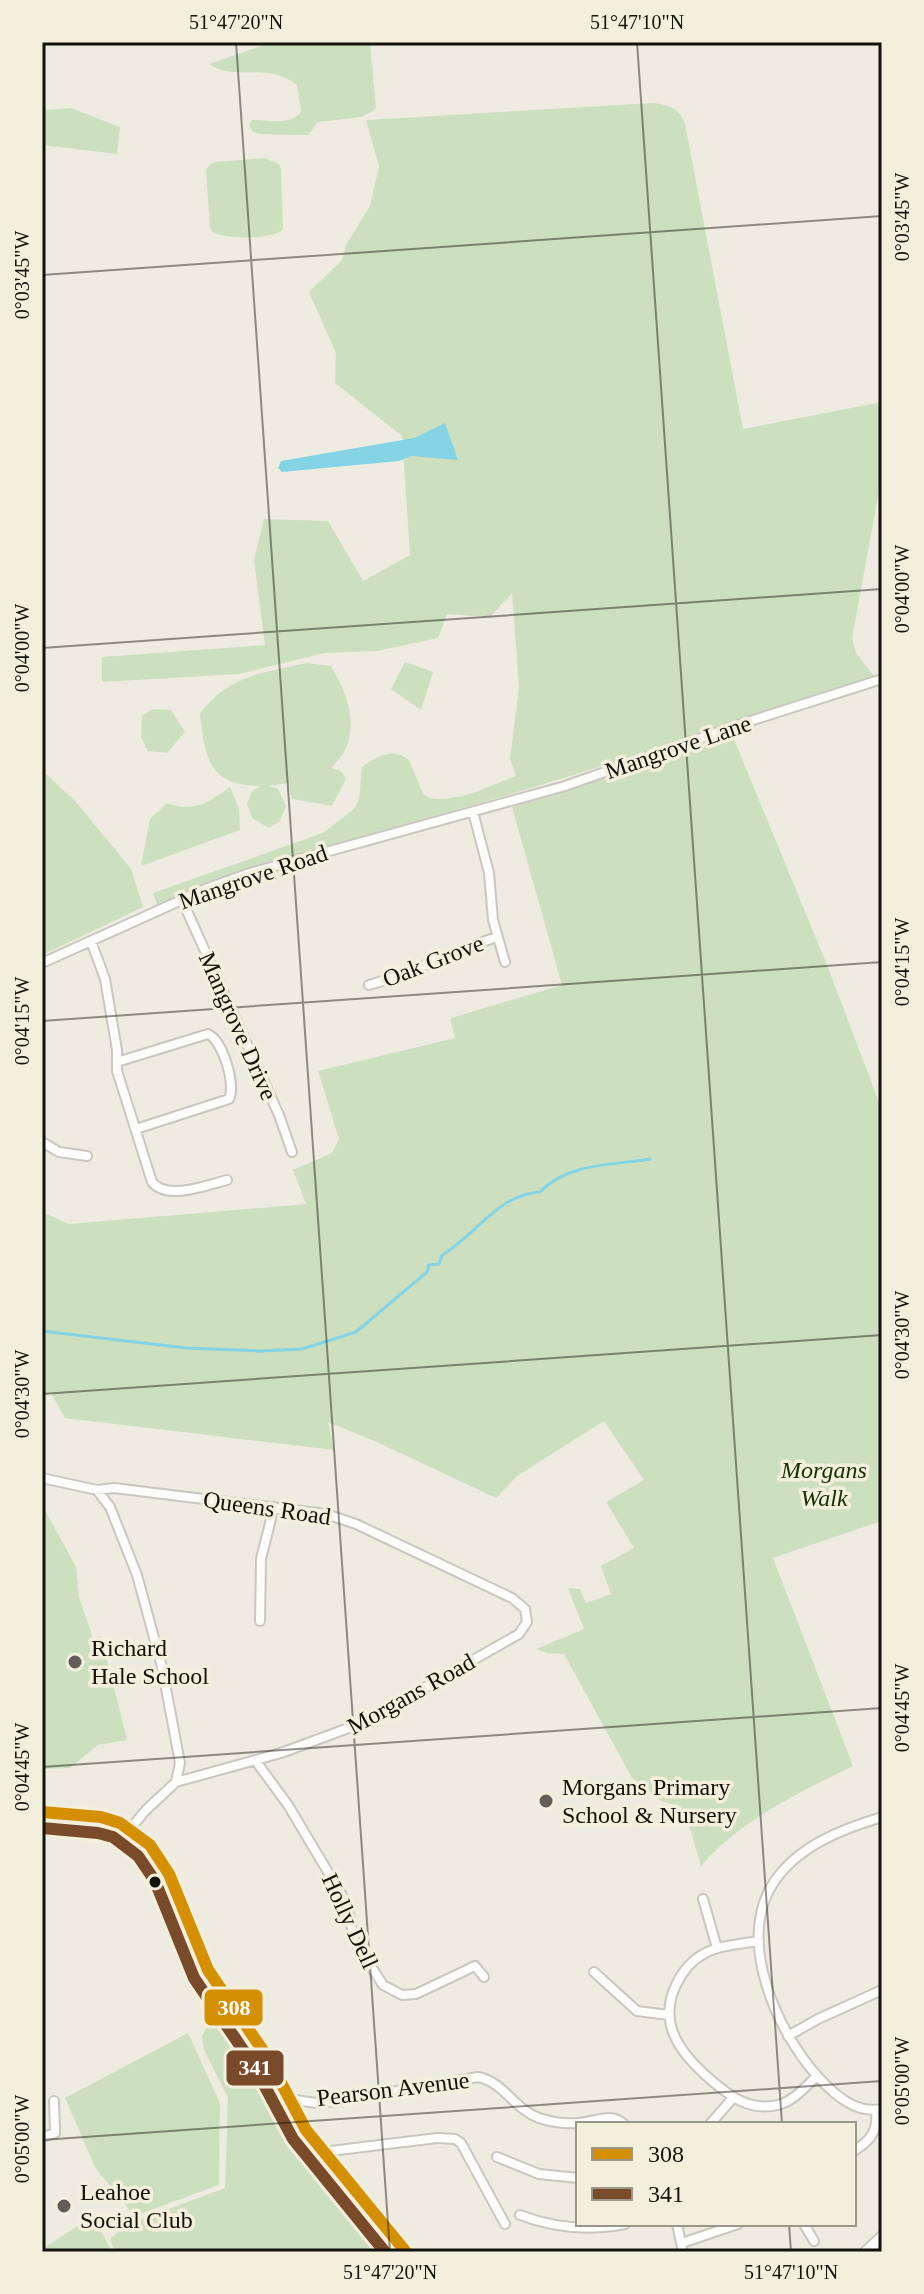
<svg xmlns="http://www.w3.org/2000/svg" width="924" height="2294" font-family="Georgia,serif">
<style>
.green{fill:#cce0bf}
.water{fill:#84d4e6}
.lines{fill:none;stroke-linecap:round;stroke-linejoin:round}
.stream{stroke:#84d4e6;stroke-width:3}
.minor-casing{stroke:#c9c7bf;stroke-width:12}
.tertiary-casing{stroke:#c9c7bf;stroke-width:14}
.secondary-casing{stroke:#c9c7bf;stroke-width:15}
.minor{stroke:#fcfcfa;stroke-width:8}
.tertiary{stroke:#fcfcfa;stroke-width:10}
.secondary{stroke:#fcfcfa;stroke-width:11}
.bus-1-casing{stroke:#f3efdc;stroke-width:18}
.bus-2-casing{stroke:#f3efdc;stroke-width:18}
.bus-1{stroke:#d59002;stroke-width:12}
.bus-2{stroke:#7a4b2a;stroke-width:12}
.ticks{fill:none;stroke:#13120b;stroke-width:2;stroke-opacity:0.45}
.poi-dot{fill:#605e56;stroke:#f3efdc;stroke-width:3}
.bus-dot{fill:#13120b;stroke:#f3efdc;stroke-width:3}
.labels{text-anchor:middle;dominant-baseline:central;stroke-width:7;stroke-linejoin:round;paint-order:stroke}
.street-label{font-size:24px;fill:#13120b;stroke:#f3efdc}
.park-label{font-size:24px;font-style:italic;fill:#123200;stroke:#f3efdc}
.poi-label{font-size:24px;fill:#13120b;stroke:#f3efdc;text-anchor:start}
.line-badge{stroke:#f3efdc;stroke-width:3}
.badge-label{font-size:22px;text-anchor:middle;font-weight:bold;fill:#fff}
.neatline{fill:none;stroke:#13120b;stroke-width:3}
.ticks-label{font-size:20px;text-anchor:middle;fill:#13120b}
</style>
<rect width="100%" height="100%" fill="#eeece1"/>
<path class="green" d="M 273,42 L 370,42 L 376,109 L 362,117 L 318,122 L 308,135 L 258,134 L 252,131 L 249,124 L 252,120 C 269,119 289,127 301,112 L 297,85 C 267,61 234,82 209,64 Z
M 653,103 C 670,105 679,108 685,124 L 743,429 L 882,402 L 882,475 L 852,638 L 856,653 L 878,681 L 521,791 L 209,881 L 158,907 L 153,893 L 323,833 L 354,809 L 359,799 L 362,767 C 377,756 393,747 409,760 L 423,794 C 443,810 494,784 516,776 L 510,759 L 519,687 L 512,593 L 490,617 L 447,614 L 438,638 L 377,651 L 324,653 L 239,674 L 102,682 L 102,657 L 265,645 L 254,560 L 264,519 L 328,521 L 363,581 L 410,555 L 402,436 L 335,383 L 336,353 L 309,292 L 342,260 L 346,245 L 370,206 L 379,166 L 366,120 Z
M 71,108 L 120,127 L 117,154 L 42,145 L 42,110 Z
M 265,158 L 279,164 L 281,169 L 283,229 C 274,240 227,239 214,233 L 210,228 L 206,170 L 210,164 L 216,162 Z
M 405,662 L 433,672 L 421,710 L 391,689 Z
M 307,663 L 331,666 C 351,700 363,738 331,768 L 341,771 L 346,779 L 332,806 L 292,799 L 288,783 L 269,786 L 278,789 L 286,806 L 280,821 L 269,828 L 252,818 L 247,804 L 252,791 L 261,786 C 208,786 205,757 200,714 C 227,676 264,672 307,663 Z
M 152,709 L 171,710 L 185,732 L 167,753 L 148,751 L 141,737 L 142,716 Z
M 733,737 L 827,965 L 882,1110 L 882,1521 L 773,1558 L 853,1766 C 798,1793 742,1819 701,1866 L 691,1832 L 681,1807 L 661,1801 L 632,1778 L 564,1654 L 547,1653 L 536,1649 L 584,1629 L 568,1588 L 580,1589 L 586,1603 L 611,1594 L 601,1566 L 634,1548 L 606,1502 L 644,1480 L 604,1421 L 517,1476 L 496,1498 L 379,1443 L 328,1422 L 334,1450 L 65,1418 L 51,1393 L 42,1396 L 42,1212 L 69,1224 L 306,1204 L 293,1170 L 332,1153 L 339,1139 L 318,1071 L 455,1038 L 450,1019 L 454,1017 L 562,985 L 512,807 Z
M 42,770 L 77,803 L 131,869 L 143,907 L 42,955 Z
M 230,787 L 239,809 L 240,830 L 141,866 L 150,819 L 167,803 C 194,813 208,803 230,787 Z
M 42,1505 L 76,1567 L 79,1597 L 93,1638 L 101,1636 L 127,1740 L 98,1745 L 70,1768 L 42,1769 Z
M 210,2023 L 222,2023 L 236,2027 L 272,2081 L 305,2143 L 394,2252 L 115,2252 L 110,2239 L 128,2224 L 225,2188 L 228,2098 L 204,2050 L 202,2036 Z
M 188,2033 L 220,2103 L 219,2185 L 134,2216 L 95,2167 L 65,2098 Z
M 93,2216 L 112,2252 L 42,2252 L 42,2249 Z"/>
<path class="water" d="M 445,423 L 458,460 L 411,456 L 399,461 L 282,472 L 278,468 L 281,461 L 414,438 Z"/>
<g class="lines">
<path class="stream" d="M 42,1331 L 186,1348 L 260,1351 L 302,1349 L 356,1332 L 427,1272 L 429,1265 L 439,1264 L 442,1255 C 475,1236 498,1194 540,1192 C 567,1163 613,1165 650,1159"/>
<g class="minor-casing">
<path id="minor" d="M 473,812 L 489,873 L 493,920 L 505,962
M 182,900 L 279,1115 L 292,1152
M 91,941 L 105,979 L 117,1050 L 117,1071 L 152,1182 C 167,1201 207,1185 227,1180
M 42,963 L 208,888 L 250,873 L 565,786 L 744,723 L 882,679
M 369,985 C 413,973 453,951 497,937
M 117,1062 L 208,1034 C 223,1041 236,1084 229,1099 L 136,1129
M 42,1142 L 59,1152 L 87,1156
M 42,1478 L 97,1490 L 114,1488 L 326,1514 L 356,1524 L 512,1598 L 525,1609 L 527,1622 L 519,1634 L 362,1723 L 281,1753 L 176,1782
M 97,1490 L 110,1507 L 137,1575 L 162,1667 L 180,1763 L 176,1782 L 146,1810 L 130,1829
M 260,1621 L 261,1559 L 274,1507
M 255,1760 L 288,1805 L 347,1904 L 354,1940 L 383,1985 L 402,1995 L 416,1994 L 475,1966 L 484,1977
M 882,1817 C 842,1829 798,1846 774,1882 C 735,1941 778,2033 819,2078 C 836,2096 856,2114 882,2109
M 703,1899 L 717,1948
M 759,1941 C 741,1944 721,1945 705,1953 C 692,1960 682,1972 676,1985 C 657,2025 682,2055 711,2080 C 732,2098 750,2111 778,2105 C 794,2101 805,2087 817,2076
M 594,1972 L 637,2011 L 669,2015
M 788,2036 L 818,2019 L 882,1990
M 289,2099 L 316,2103 L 339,2101 L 478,2077 C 504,2082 514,2109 539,2118 C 551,2122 565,2124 577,2123 C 594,2123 609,2111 624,2124
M 710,2124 L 733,2098
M 42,2137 L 55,2133 L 54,2101
M 854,2151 C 871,2140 878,2131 876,2111
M 322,2152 L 437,2138 L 455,2139 L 461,2143 L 505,2224
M 497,2157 L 539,2174 L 578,2178
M 520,2215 C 554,2228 589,2231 625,2224
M 677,2224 L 683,2252
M 804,2224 L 814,2241
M 682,2243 L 738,2224"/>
</g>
<g class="tertiary-casing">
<path id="tertiary" d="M 866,2252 L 882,2237"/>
</g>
<g class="secondary-casing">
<path id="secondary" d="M 42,1812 L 101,1817 L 120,1823 L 150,1845 L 169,1874 L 208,1970 L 268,2058 L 306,2130 L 406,2252"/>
</g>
<use href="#minor" class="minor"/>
<use href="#tertiary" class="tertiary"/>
<use href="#secondary" class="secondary"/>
<g class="bus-1-casing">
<path id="bus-1" d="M 42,1812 L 101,1817 L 120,1823 L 150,1845 L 169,1874 L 208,1970 L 268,2058 L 306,2130 L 406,2252"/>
</g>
<g class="bus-2-casing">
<path id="bus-2" d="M 42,1828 L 98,1833 L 113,1837 L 138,1856 L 155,1881 L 194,1978 L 254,2066 L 293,2139 L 385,2252"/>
</g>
<use href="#bus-1" class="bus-1"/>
<use href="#bus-2" class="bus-2"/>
</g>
<path class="ticks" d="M 236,42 L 390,2252M 637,42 L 782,2124M 42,275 L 882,216M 42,648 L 882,589M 42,1021 L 882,962M 42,1394 L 882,1335M 42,1767 L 882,1708M 42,2140 L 882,2081M 789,2224 L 791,2252"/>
<g class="poi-dot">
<circle cx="75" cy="1662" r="8"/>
<circle cx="546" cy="1801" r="8"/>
<circle cx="64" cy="2206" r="8"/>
</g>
<circle class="bus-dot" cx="155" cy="1882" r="7"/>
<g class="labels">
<g class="street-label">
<text transform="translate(678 747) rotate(-19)">Mangrove Lane</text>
<text transform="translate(253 877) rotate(-19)">Mangrove Road</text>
<text transform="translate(433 961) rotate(-21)">Oak Grove</text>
<text transform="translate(238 1026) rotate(66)">Mangrove Drive</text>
<text transform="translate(267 1508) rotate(8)">Queens Road</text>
<text transform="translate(411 1694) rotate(-29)">Morgans Road</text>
<text transform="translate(350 1921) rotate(65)">Holly Dell</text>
<text transform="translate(393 2089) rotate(-7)">Pearson Avenue</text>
</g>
<g class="park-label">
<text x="824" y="1470">Morgans<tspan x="824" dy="28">Walk</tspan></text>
</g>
<g class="poi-label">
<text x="91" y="1648">Richard<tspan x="91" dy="28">Hale School</tspan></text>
<text x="562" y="1787">Morgans Primary<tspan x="562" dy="28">School &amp; Nursery</tspan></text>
<text x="80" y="2192">Leahoe<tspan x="80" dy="28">Social Club</tspan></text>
</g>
</g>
<g class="line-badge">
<rect x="203" y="1988" width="61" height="39" rx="8" fill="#d59002"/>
<rect x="225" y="2049" width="60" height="38" rx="8" fill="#7a4b2a"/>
</g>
<g class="badge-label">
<text x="234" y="2015">308</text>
<text x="255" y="2075">341</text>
</g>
<rect width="924" height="2294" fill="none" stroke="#f3efdc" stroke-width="88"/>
<rect x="576" y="2122" width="280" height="104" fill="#f3efdc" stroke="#999788" stroke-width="2"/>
<rect x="592" y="2148" width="40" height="12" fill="#d59002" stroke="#999788" stroke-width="2"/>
<text x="648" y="2162" font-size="24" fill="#13120b">308</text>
<rect x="592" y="2188" width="40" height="12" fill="#7a4b2a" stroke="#999788" stroke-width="2"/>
<text x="648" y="2202" font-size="24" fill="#13120b">341</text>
<rect x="44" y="44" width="836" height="2206" class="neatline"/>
<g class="ticks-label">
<text x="236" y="29">51°47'20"N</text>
<text x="637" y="29">51°47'10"N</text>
<text transform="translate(902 217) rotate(-90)" y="7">0°03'45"W</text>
<text transform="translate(22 275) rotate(-90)" y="7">0°03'45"W</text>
<text transform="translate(902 589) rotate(-90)" y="7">0°04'00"W</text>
<text transform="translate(22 648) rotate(-90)" y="7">0°04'00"W</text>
<text transform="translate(902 962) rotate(-90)" y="7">0°04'15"W</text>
<text transform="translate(22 1021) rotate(-90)" y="7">0°04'15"W</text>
<text transform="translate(902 1335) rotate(-90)" y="7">0°04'30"W</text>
<text transform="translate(22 1394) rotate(-90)" y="7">0°04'30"W</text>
<text transform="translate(902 1708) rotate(-90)" y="7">0°04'45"W</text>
<text transform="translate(22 1767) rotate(-90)" y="7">0°04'45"W</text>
<text transform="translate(902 2081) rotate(-90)" y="7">0°05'00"W</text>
<text transform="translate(22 2139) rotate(-90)" y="7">0°05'00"W</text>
<text x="390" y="2279">51°47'20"N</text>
<text x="791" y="2279">51°47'10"N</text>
</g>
</svg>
